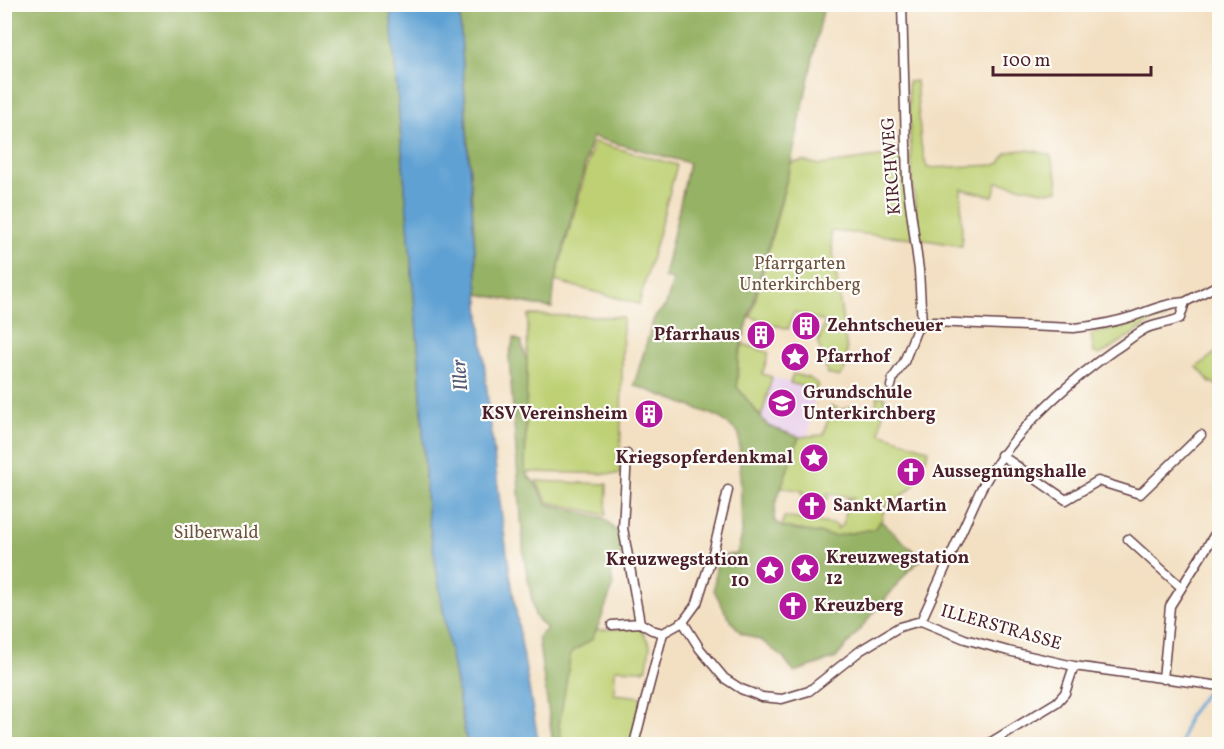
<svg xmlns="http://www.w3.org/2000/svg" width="1224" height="749" font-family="Vollkorn,serif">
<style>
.built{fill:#ead1ec}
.green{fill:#bed073;stroke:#84784f;stroke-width:1.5}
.forest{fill:#96b265;stroke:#706848;stroke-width:1.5}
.water{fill:#5ea1d3;stroke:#54607f;stroke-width:1.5}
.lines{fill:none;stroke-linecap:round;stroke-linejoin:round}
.stream{stroke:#5ea1d3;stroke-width:3}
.minor-casing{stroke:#633c42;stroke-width:11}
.minor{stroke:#fff;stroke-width:8}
.labels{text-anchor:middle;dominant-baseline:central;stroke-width:4.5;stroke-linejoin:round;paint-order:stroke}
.street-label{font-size:18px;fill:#4a1f2b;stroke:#fdfcf7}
.park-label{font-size:18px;fill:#6d5441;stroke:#fdfcf7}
.poi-label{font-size:18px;font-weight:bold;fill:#4a1f2b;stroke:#fdfcf7;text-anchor:start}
.water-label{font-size:20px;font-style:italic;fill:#535a77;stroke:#fdfcf7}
</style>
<rect width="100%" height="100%" fill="#fdfcf7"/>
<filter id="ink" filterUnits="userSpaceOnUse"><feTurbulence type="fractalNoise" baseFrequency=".0167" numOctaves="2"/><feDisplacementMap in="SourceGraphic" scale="12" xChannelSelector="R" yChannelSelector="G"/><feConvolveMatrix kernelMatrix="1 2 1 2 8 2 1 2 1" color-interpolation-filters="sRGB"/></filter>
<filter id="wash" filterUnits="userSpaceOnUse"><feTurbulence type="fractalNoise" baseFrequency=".008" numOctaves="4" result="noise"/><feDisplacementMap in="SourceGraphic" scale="24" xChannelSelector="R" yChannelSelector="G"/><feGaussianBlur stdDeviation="1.35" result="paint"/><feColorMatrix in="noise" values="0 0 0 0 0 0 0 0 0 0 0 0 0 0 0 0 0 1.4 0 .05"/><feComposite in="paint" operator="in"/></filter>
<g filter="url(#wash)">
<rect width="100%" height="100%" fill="#f3e0c3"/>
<path class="built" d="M 738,367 L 816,390 L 808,436 L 799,437 L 768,426 L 737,387 Z"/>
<path class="green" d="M 916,81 L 921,145 L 927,168 L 995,165 L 1000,163 L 1006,153 C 1023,148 1033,150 1050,155 L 1057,177 L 1058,190 L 1048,192 L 997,182 L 993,196 L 961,189 L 962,246 L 920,239 L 912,181 L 908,82 Z
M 594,142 L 677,165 L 639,304 L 555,281 Z
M 900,154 L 913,238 L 830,231 L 847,351 C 846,361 847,372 838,377 L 828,374 L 818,343 L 825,322 L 794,312 L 788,329 L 751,317 L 791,163 L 803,161 L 820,165 Z
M 528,315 L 623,317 L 620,474 L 525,472 Z
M 1158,316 L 1165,316 L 1165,319 L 1153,321 L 1100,355 L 1094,353 L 1091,334 L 1135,324 Z
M 743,344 L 769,353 L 762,374 L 772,377 L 762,415 L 760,416 L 737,387 L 738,358 Z
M 1219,350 L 1219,386 L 1210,382 L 1197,367 Z
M 793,374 L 809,378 L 818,384 L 816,390 L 790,383 Z
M 878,395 L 885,397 L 880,433 L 929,450 C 916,485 918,487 885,506 L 881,521 L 874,529 L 835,536 L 782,527 L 784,517 L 837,525 L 837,529 L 843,524 L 847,499 L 855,498 L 827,493 L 829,499 L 802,495 L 803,491 L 781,487 L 799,437 L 824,435 L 831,406 L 842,410 L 851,406 L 874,412 Z
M 536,481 L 607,484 L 606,515 L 548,502 Z
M 640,628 L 650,645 L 647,668 L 643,670 L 615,669 L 614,694 L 642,697 L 630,744 L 562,744 L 559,725 L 571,653 L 592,639 L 596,630 Z"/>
<path class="forest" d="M 4,5 L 390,5 L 419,357 L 427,510 L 447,634 L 467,744 L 5,744 Z
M 459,5 L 824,5 L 791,163 L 738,358 L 737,387 L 768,426 L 799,437 L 775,505 L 774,520 L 782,527 L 835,536 L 874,529 L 881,521 L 922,559 L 910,569 L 836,658 L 794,672 L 784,658 L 762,641 L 741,633 L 728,617 L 714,590 L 717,556 L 737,554 L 742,534 L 739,433 L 719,417 L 634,385 L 654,318 L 666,305 L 673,280 L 664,277 L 689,163 L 592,137 L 555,281 L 552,308 L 478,294 Z
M 514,338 L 521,341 L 527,362 L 525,472 L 536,485 L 547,504 L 604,518 L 619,534 L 622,556 L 609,557 L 613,586 L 600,622 L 592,639 L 571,653 L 559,725 L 562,744 L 553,744 L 538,637 L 547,629 L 535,616 L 524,558 L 509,356 Z"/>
<path class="water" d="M 390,5 L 459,5 C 469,157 476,310 495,462 C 506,557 522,651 539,744 L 467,744 L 447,634 L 427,510 L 419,357 Z"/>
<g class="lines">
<path class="stream" d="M 1181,744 L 1188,717 L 1220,674"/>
</g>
</g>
<g filter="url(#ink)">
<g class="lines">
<g class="minor-casing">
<path id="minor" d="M 902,4 L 907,182 L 919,270 L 922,324
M 891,386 L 893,378 L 904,362 L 916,331 L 922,324 L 933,322 L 1074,328 C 1094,326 1115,322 1134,316 C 1151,310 1167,303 1185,302
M 627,454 L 623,528 L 640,623
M 1001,455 L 1066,500 L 1098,481 L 1140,494 L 1201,435
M 1128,539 L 1181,587
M 921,621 L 981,489 C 1012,433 1062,387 1114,350 C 1124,344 1134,335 1145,329 C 1155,324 1169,323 1180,318 L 1185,302 L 1220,284
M 683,622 L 697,603 L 714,549 L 728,490
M 612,625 L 640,623 L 652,630 L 663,633 L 683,622 L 700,649 L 724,678 L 741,689 L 762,697 L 782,699 L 809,691 L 861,650 L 899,627 L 921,621 L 965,639 L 1008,651 L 1074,666 L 1220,686
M 1163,679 L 1170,606 L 1220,526
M 634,744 L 663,633
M 988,744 L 1057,702 L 1065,693 L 1074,666"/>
</g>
<use href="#minor" class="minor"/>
</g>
</g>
<defs>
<g id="building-disc" transform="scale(1.5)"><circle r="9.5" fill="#b5179e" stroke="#fdfcf7"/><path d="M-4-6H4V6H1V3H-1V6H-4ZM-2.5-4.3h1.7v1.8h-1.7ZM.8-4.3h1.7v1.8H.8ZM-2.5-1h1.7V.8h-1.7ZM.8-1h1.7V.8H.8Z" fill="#fff"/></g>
<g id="sight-disc" transform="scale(1.5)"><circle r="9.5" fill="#b5179e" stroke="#fdfcf7"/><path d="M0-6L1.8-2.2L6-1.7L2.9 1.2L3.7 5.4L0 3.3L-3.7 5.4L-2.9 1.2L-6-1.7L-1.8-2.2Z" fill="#fff"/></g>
<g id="school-disc" transform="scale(1.5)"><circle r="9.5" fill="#b5179e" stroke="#fdfcf7"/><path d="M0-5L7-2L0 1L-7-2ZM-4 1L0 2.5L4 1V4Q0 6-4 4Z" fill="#fff"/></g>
<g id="church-disc" transform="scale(1.5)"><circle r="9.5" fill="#b5179e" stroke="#fdfcf7"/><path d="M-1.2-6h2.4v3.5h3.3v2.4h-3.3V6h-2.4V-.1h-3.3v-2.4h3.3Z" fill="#fff"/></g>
</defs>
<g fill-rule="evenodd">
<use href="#building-disc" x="806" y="326"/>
<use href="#building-disc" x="761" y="335"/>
<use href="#sight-disc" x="795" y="357"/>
<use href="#school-disc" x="782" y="403"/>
<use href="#building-disc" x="649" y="414"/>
<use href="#sight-disc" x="814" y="458"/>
<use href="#church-disc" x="911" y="472"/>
<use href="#church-disc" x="812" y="506"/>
<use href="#sight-disc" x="805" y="568"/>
<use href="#sight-disc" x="770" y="570"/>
<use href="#church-disc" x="793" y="606"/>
</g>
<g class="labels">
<g class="street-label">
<text transform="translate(892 166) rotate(-94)">KIRCHWEG</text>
<text transform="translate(1001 628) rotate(16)">ILLERSTRASSE</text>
</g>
<g class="park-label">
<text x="800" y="264">Pfarrgarten<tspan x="800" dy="21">Unterkirchberg</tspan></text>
<text x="216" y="533">Silberwald</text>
</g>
<g class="poi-label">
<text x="827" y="326">Zehntscheuer</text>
<text x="740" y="335" text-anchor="end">Pfarrhaus</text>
<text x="816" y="357">Pfarrhof</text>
<text x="803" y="393">Grundschule<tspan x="803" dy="21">Unterkirchberg</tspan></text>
<text x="628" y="414" text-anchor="end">KSV Vereinsheim</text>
<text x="793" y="458" text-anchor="end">Kriegsopferdenkmal</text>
<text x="932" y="472">Aussegnungshalle</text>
<text x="833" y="506">Sankt Martin</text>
<text x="826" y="558">Kreuzwegstation<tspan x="826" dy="21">12</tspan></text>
<text x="749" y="560" text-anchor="end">Kreuzwegstation<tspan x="749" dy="21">10</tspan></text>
<text x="814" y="606">Kreuzberg</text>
</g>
<g class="water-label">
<text transform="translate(461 375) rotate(-95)">Iller</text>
</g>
</g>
<rect width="1224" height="749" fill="none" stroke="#fdfcf7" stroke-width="24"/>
<path d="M993 66v9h158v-9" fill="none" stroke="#4a1f2b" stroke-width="3"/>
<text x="1002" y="66" font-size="18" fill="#4a1f2b" stroke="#fdfcf7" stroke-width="4.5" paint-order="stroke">100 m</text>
</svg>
